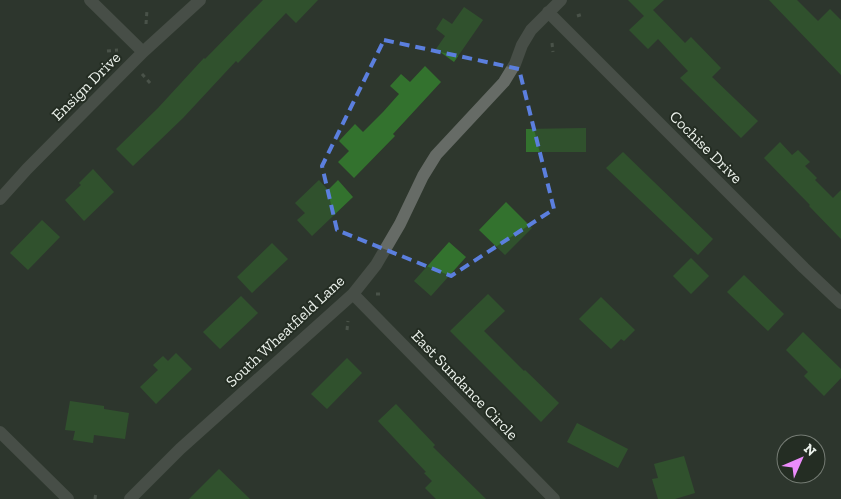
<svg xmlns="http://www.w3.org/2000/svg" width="841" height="499" font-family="'Zilla Slab',serif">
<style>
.building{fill:#33722e}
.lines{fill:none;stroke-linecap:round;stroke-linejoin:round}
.path{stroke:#6c746b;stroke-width:3;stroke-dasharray:4 4;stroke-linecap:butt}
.street{stroke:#666b66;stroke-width:12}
.marked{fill:none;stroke:#5b7fde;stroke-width:4;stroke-dasharray:10 6;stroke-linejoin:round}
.labels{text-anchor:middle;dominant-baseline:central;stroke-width:4;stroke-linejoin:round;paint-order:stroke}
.street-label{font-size:16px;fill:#ebf1eb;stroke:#242d23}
</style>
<rect width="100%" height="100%" fill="#2e372d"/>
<path class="building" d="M 263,0 L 318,0 L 296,23 L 286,13 L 238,63 L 236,61 L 183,118 L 133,166 L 116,149 L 158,108 L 204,58 L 205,59 Z
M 628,0 L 664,0 L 653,10 L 685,43 L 691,37 L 721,68 L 712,77 L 758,121 L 741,138 L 680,78 L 688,71 L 658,39 L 648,49 L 629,30 L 644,16 Z
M 769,0 L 797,0 L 818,21 L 830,9 L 841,20 L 841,75 Z
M 464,7 L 483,20 L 454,62 L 436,49 L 445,36 L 436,29 L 443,18 L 452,24 Z
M 425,66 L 441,82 L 393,134 L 395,136 L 354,178 L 338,162 L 349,151 L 339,141 L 355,124 L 363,132 L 383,112 L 399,94 L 390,86 L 401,74 L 410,82 Z
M 586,128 L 586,152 L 526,152 L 526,129 Z
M 780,142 L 792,155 L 798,150 L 810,162 L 805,166 L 817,178 L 815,180 L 833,198 L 841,190 L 841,239 L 809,206 L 810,205 L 764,158 Z
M 623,152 L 713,239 L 698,255 L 606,168 Z
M 93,169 L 114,192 L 84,221 L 65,200 L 81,185 L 79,183 Z
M 319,180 L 328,190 L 338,180 L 353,197 L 312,236 L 297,220 L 305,213 L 295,203 Z
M 506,202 L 532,228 L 505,255 L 479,230 Z
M 42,220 L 60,237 L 28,270 L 10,253 Z
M 449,242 L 466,257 L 431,296 L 414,281 Z
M 272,243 L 288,259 L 252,293 L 237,277 Z
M 691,258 L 709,276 L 691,294 L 673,276 Z
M 744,275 L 784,314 L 768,331 L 727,292 Z
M 488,294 L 505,311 L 484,331 L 524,371 L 525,370 L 559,403 L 541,422 L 450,331 Z
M 241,296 L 258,313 L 220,349 L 203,332 Z
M 601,297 L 635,330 L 624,341 L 621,339 L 611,349 L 579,319 Z
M 803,332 L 841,369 L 841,378 L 824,396 L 804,376 L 808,372 L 786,350 Z
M 176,353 L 192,369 L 156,404 L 140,387 L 158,370 L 153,365 L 163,356 L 168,361 Z
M 347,358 L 362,373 L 327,409 L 311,394 Z
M 70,401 L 104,406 L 104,409 L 129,413 L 125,439 L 94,435 L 93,443 L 73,440 L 75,431 L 65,430 Z
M 396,404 L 435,445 L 433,447 L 486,499 L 436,499 L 425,488 L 432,481 L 424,473 L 426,472 L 378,421 Z
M 577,423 L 628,449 L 618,468 L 567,442 Z
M 684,456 L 695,493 L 675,499 L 658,499 L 652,479 L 658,478 L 654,464 Z
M 219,469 L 250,499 L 189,499 Z"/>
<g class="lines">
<path class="path" d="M 577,16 L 583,14
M 146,24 L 147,10
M 552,43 L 553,52
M 107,51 L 118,50
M 142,74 L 151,84
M 376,294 L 382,294
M 347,330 L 348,321
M 95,499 L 96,492"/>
<path class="street" d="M 90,0 L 143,52
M 548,12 L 804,268 L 841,303
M 0,199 L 27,169 L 143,52 L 200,0
M 353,294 L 554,499
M 0,432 L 68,499
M 130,499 L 180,449 L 353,294 L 376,265 L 400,224 L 423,176 L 436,155 L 504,82 L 515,64 L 522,45 L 531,30 L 561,0"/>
</g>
<path d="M0 0H841V499H0ZM 384,40 L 519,69 L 554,209 L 451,276 L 337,230 L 322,166 Z" fill="#2e372d" fill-opacity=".55" fill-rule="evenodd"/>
<path class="marked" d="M 384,40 L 519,69 L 554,209 L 451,276 L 337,230 L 322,166 Z"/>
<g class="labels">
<g class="street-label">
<text transform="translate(86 86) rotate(-45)">Ensign Drive</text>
<text transform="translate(706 147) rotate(45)">Cochise Drive</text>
<text transform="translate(285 331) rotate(-43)">South Wheatfield Lane</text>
<text transform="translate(465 385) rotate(46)">East Sundance Circle</text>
</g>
</g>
<g transform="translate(801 459) rotate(45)"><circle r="24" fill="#242d23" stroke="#747b73"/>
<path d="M0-4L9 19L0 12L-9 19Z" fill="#ec8cfb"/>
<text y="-8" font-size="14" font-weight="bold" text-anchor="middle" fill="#ebf1eb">N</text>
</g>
</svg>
